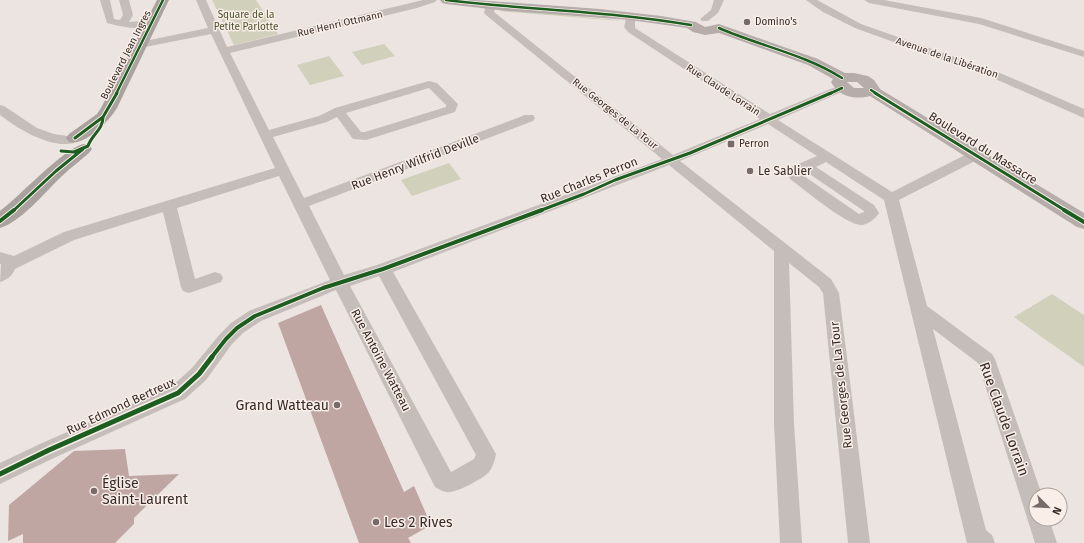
<svg xmlns="http://www.w3.org/2000/svg" width="1084" height="543" font-family="'Fira Sans',sans-serif">
<style>
.green{fill:#d0d0bb}
.building{fill:#bfa6a3}
.lines{fill:none;stroke-linecap:round;stroke-linejoin:round}
.street{fill:#c5bdb9;fill-rule:evenodd}
.secondary{fill:#b6adaa;fill-rule:evenodd}
.primary{fill:#aaa29f;fill-rule:evenodd}
.cycleway-far3-casing{stroke:#f9eee8;stroke-width:4}
.cycleway-far2-casing{stroke:#f9eee8;stroke-width:5}
.cycleway-far1-casing{stroke:#f9eee8;stroke-width:6}
.cycleway-casing{stroke:#f9eee8;stroke-width:8}
.cycleway-far3{stroke:#1b5e20;stroke-width:2.5}
.cycleway-far2{stroke:#1b5e20;stroke-width:3}
.cycleway-far1{stroke:#1b5e20;stroke-width:4}
.cycleway{stroke:#1b5e20;stroke-width:5}
.poi-dot{fill:#766b69;stroke:#f9eee8;stroke-width:1.5}
.labels{text-anchor:middle;dominant-baseline:central;stroke-width:3;stroke-linejoin:round;paint-order:stroke}
.far-park-label{font-size:10px;fill:#4b532d;stroke:#f9eee8}
.far-poi-label{font-size:10px;fill:#362a28;stroke:#f9eee8;text-anchor:start}
.far-street-label{font-size:10px;fill:#362a28;stroke:#f9eee8}
.street-label{font-size:12px;fill:#362a28;stroke:#f9eee8}
.poi-label{font-size:12px;fill:#362a28;stroke:#f9eee8;text-anchor:start}
.near-poi-label{font-size:14px;fill:#362a28;stroke:#f9eee8;text-anchor:start}
.near-street-label{font-size:14px;fill:#362a28;stroke:#f9eee8}
</style>
<rect width="100%" height="100%" fill="#ece4e1"/>
<path class="green" d="M 212,0 L 256,0 L 278,34 L 234,45 Z
M 504,10 L 617,20 L 621,21 L 499,11 Z
M 384,44 L 395,56 L 362,65 L 352,52 Z
M 329,56 L 344,76 L 310,85 L 297,65 Z
M 449,163 L 461,179 L 412,196 L 401,180 Z
M 1052,294 L 1084,315 L 1084,367 L 1014,317 Z"/>
<path class="building" d="M 321,305 L 404,492 L 414,486 L 431,525 L 408,538 L 411,543 L 359,543 L 278,323 Z
M 125,449 L 129,476 L 179,474 L 134,518 L 134,524 L 115,543 L 23,543 L 23,534 L 8,541 L 9,505 L 74,451 Z"/>
<g class="lines">
<path class="street" d="M 100,0 L 110,0 L 114,19 L 120,20 L 123,15 L 119,0 L 129,0 L 133,15 L 129,22 L 152,20 L 157,23 C 147,33 118,26 107,23 Z
M 196,0 L 206,0 L 227,47 L 423,0 L 437,0 L 435,2 L 417,8 L 230,53 L 269,130 L 319,116 L 335,108 L 429,81 L 437,83 L 458,104 L 455,112 L 366,140 L 353,139 L 337,117 L 327,122 L 273,137 L 304,198 L 525,115 L 533,115 L 535,118 L 533,121 L 309,206 L 344,275 L 377,265 L 662,159 L 486,15 L 484,13 L 486,5 L 491,2 L 496,5 L 494,12 L 673,155 L 760,119 L 628,32 L 624,27 L 627,15 L 630,14 L 635,17 L 635,28 L 770,114 L 838,86 L 846,86 L 848,88 L 846,90 L 778,120 L 892,192 L 971,152 L 981,152 L 983,155 L 981,158 L 899,200 L 927,306 L 992,354 L 995,359 L 1042,495 L 1036,495 L 1036,519 L 1049,519 L 1057,543 L 1035,543 L 978,363 L 933,329 L 986,530 L 992,535 L 995,543 L 967,543 L 884,200 L 826,162 L 816,167 L 874,205 L 879,213 C 876,218 868,225 861,225 C 845,224 805,190 790,179 L 787,171 L 789,168 L 817,156 L 768,124 L 680,161 L 831,279 L 839,293 L 870,543 L 848,543 L 823,293 L 819,287 L 789,263 L 794,424 L 802,543 L 780,543 L 774,424 L 774,251 L 669,165 L 393,272 L 496,454 C 495,460 493,466 489,472 C 484,478 455,494 447,492 C 443,492 439,489 435,487 L 336,290 L 261,321 L 243,333 L 232,344 L 206,380 L 185,399 L 56,457 L 0,484 L 0,463 L 42,443 L 171,387 L 192,368 L 220,334 L 231,323 L 249,311 L 330,280 L 279,176 L 177,208 L 195,279 L 215,272 L 221,274 L 223,278 L 221,282 L 189,293 L 183,291 L 181,287 L 163,212 L 74,240 L 15,269 C 12,276 7,280 0,282 L 1,264 L 0,264 L 0,252 L 14,256 L 64,232 L 275,168 L 211,34 L 140,48 L 135,45 L 140,42 L 208,28 ZM 429,88 L 446,105 L 446,107 L 365,132 L 361,132 L 346,113 ZM 805,171 L 864,211 L 864,212 L 859,214 L 801,174 ZM 379,276 L 476,455 L 474,459 L 451,472 L 350,286 Z
M 714,0 L 724,0 L 718,13 L 708,21 L 702,21 L 700,19 L 711,10 Z
M 806,0 L 817,0 L 861,24 L 1000,73 L 1084,109 L 1084,118 L 993,78 L 855,28 L 823,12 Z
M 864,0 L 884,0 L 981,18 L 1084,51 L 1084,57 L 979,24 L 869,3 Z
M 0,105 L 4,106 L 37,128 L 54,134 L 74,137 L 76,140 L 74,143 C 51,149 18,129 0,115 Z"/>
<path class="secondary" d="M 440,0 L 476,0 L 600,9 L 661,16 L 696,22 L 705,27 L 719,24 L 818,59 L 845,73 L 854,73 L 868,76 L 874,80 L 880,89 L 1084,213 L 1084,229 L 1077,227 L 870,96 C 855,100 839,97 831,82 L 833,79 L 808,65 L 719,33 L 705,35 L 693,32 L 687,28 L 630,20 L 507,11 L 446,4 L 442,3 ZM 847,82 L 857,82 L 864,88 L 854,88 Z"/>
<path class="primary" d="M 157,0 L 169,0 L 117,108 C 109,121 86,146 69,142 L 66,138 L 69,134 L 97,114 L 101,108 Z
M 83,144 L 89,145 L 92,149 L 89,153 C 80,161 70,168 61,177 C 45,192 21,222 0,228 L 0,211 C 20,196 63,149 83,144 Z"/>
<g class="cycleway-far3-casing">
<path id="cycleway-far3" d="M 446,0 C 528,10 610,11 691,25
M 719,28 C 760,46 804,54 842,78
M 871,90 L 877,94
M 116,94 L 163,0
M 829,94 L 842,88"/>
</g>
<g class="cycleway-far2-casing">
<path id="cycleway-far2" d="M 875,93 L 1066,211
M 75,138 L 103,117 L 117,93
M 61,151 L 74,152 L 88,146 C 92,134 103,130 103,117
M 13,211 L 56,171 L 83,149
M 539,211 L 584,194 L 615,180 L 690,153 L 831,93"/>
</g>
<g class="cycleway-far1-casing">
<path id="cycleway-far1" d="M 1064,210 L 1084,222
M 0,221 L 14,210
M 211,358 L 226,339 L 237,328 L 255,316 L 323,288 L 383,269 L 542,210"/>
</g>
<g class="cycleway-casing">
<path id="cycleway" d="M 0,474 L 49,450 L 178,393 L 199,374 L 212,357"/>
</g>
<use href="#cycleway-far3" class="cycleway-far3"/>
<use href="#cycleway-far2" class="cycleway-far2"/>
<use href="#cycleway-far1" class="cycleway-far1"/>
<use href="#cycleway" class="cycleway"/>
</g>
<g class="poi-dot">
<circle cx="747" cy="22" r="4"/>
<rect x="727" y="140" width="8" height="8" rx="2"/>
<circle cx="750" cy="171" r="4"/>
<circle cx="337" cy="405" r="4"/>
<circle cx="94" cy="491" r="4"/>
<circle cx="376" cy="522" r="4"/>
</g>
<g class="labels">
<g class="far-park-label">
<text x="246" y="15">Square de la<tspan x="246" dy="12">Petite Parlotte</tspan></text>
</g>
<g class="far-poi-label">
<text x="755" y="22">Domino's</text>
<text x="739" y="144">Perron</text>
</g>
<g class="far-street-label">
<text transform="translate(340 24) rotate(-13)">Rue Henri Ottmann</text>
<text transform="translate(126 55) rotate(-63)">Boulevard Jean Ingres</text>
<text transform="translate(947 58) rotate(19)">Avenue de la Libération</text>
<text transform="translate(723 90) rotate(33)">Rue Claude Lorrain</text>
<text transform="translate(615 114) rotate(39)">Rue Georges de La Tour</text>
</g>
<g class="street-label">
<text transform="translate(983 148) rotate(32)">Boulevard du Massacre</text>
<text transform="translate(415 162) rotate(-21)">Rue Henry Wilfrid Deville</text>
<text transform="translate(589 180) rotate(-22)">Rue Charles Perron</text>
<text transform="translate(381 360) rotate(62)">Rue Antoine Watteau</text>
<text transform="translate(841 385) rotate(-96)">Rue Georges de La Tour</text>
<text transform="translate(121 406) rotate(-25)">Rue Edmond Bertreux</text>
</g>
<g class="poi-label">
<text x="758" y="171">Le Sablier</text>
</g>
<g class="near-poi-label">
<text x="329" y="405" text-anchor="end">Grand Watteau</text>
<text x="102" y="483">Église<tspan x="102" dy="16">Saint-Laurent</tspan></text>
<text x="384" y="522">Les 2 Rives</text>
</g>
<g class="near-street-label">
<text transform="translate(1004 419) rotate(70)">Rue Claude Lorrain</text>
</g>
</g>
<g transform="translate(1048 507) rotate(114)"><circle r="19" fill="#f9eee8" stroke="#aba09b"/>
<path d="M0-3L7 15L0 10L-7 15Z" fill="#766b69"/>
<text y="-6" font-size="11" font-weight="bold" text-anchor="middle" fill="#362a28">N</text>
</g>
</svg>
